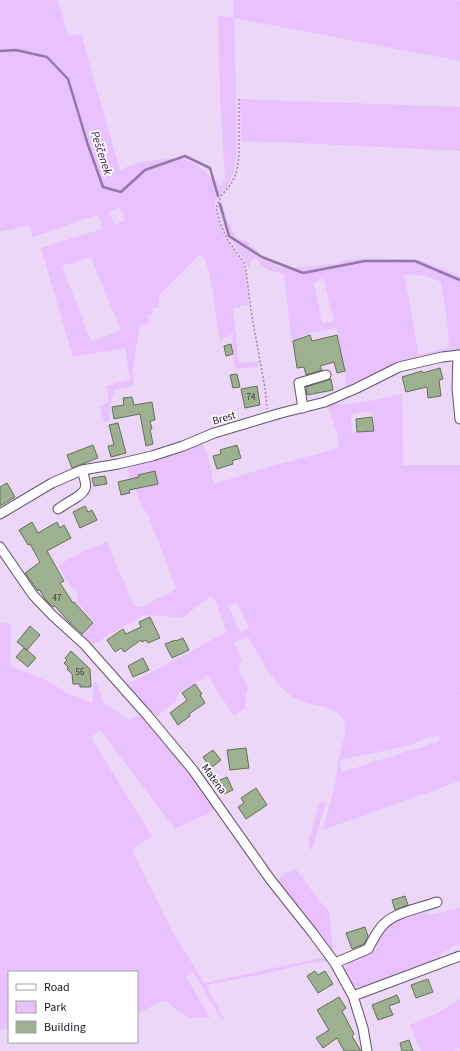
<svg xmlns="http://www.w3.org/2000/svg" width="460" height="1051" font-family="'Source Sans 3',sans-serif">
<style>
.green{fill:#e9c1fe;fill-rule:evenodd}
.lines{fill:none;stroke-linecap:round;stroke-linejoin:round}
.stream{stroke:#9477a4;stroke-width:2.5}
.building{fill:#9db090;stroke:#617254}
.minor-casing{stroke:#62506b;stroke-width:11}
.path{stroke:#9889a1;stroke-width:1.5;stroke-dasharray:2 2;stroke-linecap:butt}
.minor{stroke:#fff;stroke-width:9}
.labels{text-anchor:middle;dominant-baseline:central;stroke-width:3.5;stroke-linejoin:round;paint-order:stroke}
.number-label{font-size:9px;fill:#3c3b3b}
.street-label{font-size:11px;fill:#1b141f;stroke:#fff}
.water-label{font-size:12px;font-style:italic;fill:#431058;stroke:#fff}
</style>
<rect width="100%" height="100%" fill="#ecd7f8"/>
<path class="green" d="M 0,0 L 58,0 L 67,32 L 70,36 L 81,34 L 120,171 L 128,166 L 142,162 L 174,158 L 184,159 L 196,164 L 221,186 L 225,180 L 220,98 L 218,16 L 234,17 L 234,0 L 457,0 L 460,1 L 460,61 L 234,18 L 237,116 L 237,154 L 234,171 L 230,182 L 215,202 L 215,209 L 217,217 L 224,235 L 242,262 L 245,271 L 249,306 L 246,305 L 233,309 L 239,363 L 258,361 L 258,367 L 235,369 L 232,343 L 232,339 L 233,336 L 233,334 L 222,338 L 222,345 L 219,336 C 216,319 212,267 202,255 L 198,256 L 161,293 L 159,298 L 159,307 L 152,308 L 153,315 L 148,315 L 149,324 L 140,325 L 133,368 L 134,386 L 115,389 L 110,406 L 110,421 L 104,423 L 100,407 L 109,401 L 106,386 L 130,380 L 125,348 L 73,357 L 41,248 L 102,229 L 99,217 L 96,215 L 33,237 L 28,225 L 10,230 L 0,232 ZM 119,207 L 125,220 L 115,225 L 109,212 ZM 91,257 L 119,326 L 119,331 L 91,341 L 62,266 Z
M 240,99 L 460,107 L 460,151 L 299,143 L 241,141 Z
M 221,199 L 228,222 L 237,238 C 251,240 257,252 265,261 L 274,263 L 279,267 L 287,268 L 304,267 L 338,263 L 345,260 L 367,258 L 419,260 L 429,264 L 453,273 L 460,277 L 460,352 L 447,353 L 347,389 L 337,328 L 309,333 L 299,337 L 302,348 L 297,347 L 292,347 L 284,274 C 271,271 263,270 256,258 L 251,261 L 250,265 L 248,268 L 244,259 L 232,242 L 223,225 L 218,209 L 218,205 ZM 404,274 L 426,276 L 441,282 L 448,328 L 449,348 L 419,355 ZM 323,278 L 334,320 L 322,324 L 314,283 Z
M 402,394 L 403,465 L 460,465 L 460,690 L 459,691 L 460,692 L 460,781 L 323,830 C 328,811 334,792 337,773 C 338,769 338,765 338,761 C 340,749 349,731 343,719 C 337,706 309,706 297,699 C 273,686 262,659 248,637 L 234,642 L 242,661 L 239,662 L 240,674 L 245,681 L 248,688 L 246,694 L 245,708 L 234,716 L 207,675 L 177,695 L 176,701 L 154,718 L 124,686 L 194,650 L 226,632 L 216,602 L 212,597 L 208,598 L 182,618 L 151,615 L 141,616 L 89,647 L 79,635 L 95,623 L 78,603 L 78,596 L 76,588 L 72,589 L 58,565 L 82,552 L 107,542 L 134,606 L 140,607 L 172,592 L 176,588 L 147,512 L 143,509 L 127,469 L 141,463 L 145,460 L 199,443 L 203,443 L 204,447 L 212,470 L 212,478 L 215,484 L 258,470 L 339,448 L 337,433 L 327,402 L 337,400 L 339,405 C 361,403 380,399 402,394 ZM 367,412 L 373,413 L 374,429 L 352,433 L 351,415 L 356,413 ZM 237,603 L 249,628 L 240,632 L 228,605 ZM 438,736 L 440,737 L 440,739 L 438,742 L 429,744 L 421,748 L 409,750 L 400,754 L 373,762 L 362,766 L 342,772 L 340,764 L 340,760 L 407,746 L 423,740 L 427,737 Z
M 0,623 L 11,624 L 10,666 L 52,683 L 66,693 L 92,703 L 94,681 L 97,683 L 103,702 L 129,720 L 140,715 L 189,770 L 216,809 L 175,829 L 101,731 L 98,731 L 92,736 L 93,741 L 152,836 L 132,850 L 173,932 L 204,983 L 326,957 L 329,961 L 305,964 L 264,974 L 206,985 L 224,1019 L 220,1017 L 211,1002 L 192,971 L 186,977 L 210,1018 L 189,1018 L 176,1009 L 167,1002 L 160,1002 L 137,1014 L 137,972 L 9,972 L 9,1029 L 0,1030 Z
M 320,802 L 326,802 L 312,850 L 310,849 L 308,842 Z
M 296,869 L 318,899 L 329,912 L 331,929 L 334,955 L 278,883 C 279,875 289,872 296,869 Z
M 460,908 L 460,944 L 450,948 L 449,950 C 442,951 442,954 440,960 L 369,987 L 361,988 L 358,986 L 353,988 L 344,968 L 346,967 L 348,963 L 361,956 L 371,954 L 376,949 C 378,938 382,928 391,921 C 397,916 417,913 425,911 L 429,915 Z
M 460,999 L 460,1048 L 453,1051 L 421,1051 L 410,1025 L 439,1012 Z"/>
<g class="lines">
<path class="stream" d="M 0,51 L 16,50 L 47,57 L 68,79 L 88,145 L 103,187 L 121,192 L 145,170 L 185,156 L 210,168 L 218,196
M 220,204 L 229,236 L 262,257 L 303,273 L 365,261 L 415,261 L 460,280"/>
</g>
<path class="building" d="M 310,335 L 312,341 L 337,335 L 345,371 L 337,373 L 334,362 L 320,366 L 322,370 L 306,375 L 304,367 L 297,368 L 293,341 Z
M 231,344 L 233,354 L 226,356 L 224,346 Z
M 440,368 L 443,379 L 439,380 L 441,396 L 428,398 L 427,387 L 406,392 L 402,377 L 422,371 L 423,373 Z
M 237,374 L 240,387 L 233,388 L 230,375 Z
M 331,379 L 333,390 L 307,395 L 306,387 Z
M 257,386 L 260,405 L 245,408 L 241,389 Z
M 132,397 L 134,405 L 152,402 L 155,420 L 150,421 L 152,429 L 150,429 L 153,444 L 146,446 L 140,414 L 114,419 L 112,407 L 124,405 L 123,398 Z
M 372,417 L 374,431 L 357,432 L 356,419 Z
M 118,423 L 126,453 L 111,457 L 108,446 L 114,445 L 109,425 Z
M 93,445 L 98,458 L 72,468 L 67,455 Z
M 237,445 L 241,458 L 232,461 L 233,464 L 217,469 L 213,456 L 221,454 L 220,450 Z
M 155,471 L 158,484 L 129,490 L 130,493 L 121,495 L 118,482 L 139,477 L 138,475 Z
M 105,476 L 107,484 L 94,486 L 92,478 Z
M 7,483 L 15,497 L 0,506 L 0,487 Z
M 85,506 L 88,512 L 92,510 L 97,520 L 80,528 L 73,512 Z
M 32,522 L 38,533 L 57,522 L 60,528 L 64,525 L 71,538 L 47,551 L 64,581 L 60,583 L 73,603 L 74,602 L 93,623 L 82,634 L 68,621 L 55,606 L 53,607 L 45,599 L 39,589 L 38,591 L 25,573 L 40,562 L 30,544 L 28,545 L 19,530 Z
M 150,617 L 160,638 L 148,643 L 146,640 L 142,642 L 141,640 L 124,652 L 121,648 L 115,652 L 107,640 L 123,629 L 126,634 L 141,627 L 139,622 Z
M 30,626 L 40,635 L 27,650 L 36,658 L 28,667 L 16,657 L 24,648 L 27,650 L 17,642 Z
M 183,638 L 189,650 L 172,658 L 165,644 L 175,640 L 176,641 Z
M 71,651 L 90,669 L 91,687 L 80,687 L 80,684 L 73,684 L 72,674 L 67,669 L 68,667 L 64,663 L 67,660 L 65,658 Z
M 143,658 L 149,670 L 133,677 L 128,666 Z
M 195,684 L 202,694 L 200,695 L 205,703 L 189,714 L 190,716 L 178,725 L 170,713 L 187,700 L 182,693 Z
M 246,748 L 249,768 L 230,770 L 227,750 Z
M 213,750 L 221,760 L 211,768 L 203,757 Z
M 227,777 L 233,790 L 224,794 L 218,781 Z
M 256,788 L 267,805 L 246,819 L 238,807 L 244,803 L 241,798 Z
M 405,896 L 408,905 L 395,910 L 392,900 Z
M 365,927 L 368,936 L 364,944 L 352,949 L 346,933 Z
M 315,971 L 318,975 L 325,971 L 333,984 L 318,993 L 307,976 Z
M 428,979 L 433,992 L 416,998 L 411,985 Z
M 397,995 L 400,1002 L 389,1006 L 393,1015 L 378,1020 L 372,1005 Z
M 339,997 L 346,1008 L 342,1011 L 354,1034 L 352,1036 L 361,1051 L 344,1051 L 337,1038 L 323,1048 L 316,1038 L 329,1030 L 317,1010 Z
M 409,1040 L 413,1051 L 402,1051 L 400,1043 Z"/>
<g class="lines">
<g class="minor-casing">
<path id="minor" d="M 458,355 L 457,388 L 460,419
M 303,408 L 299,383 L 326,375
M 58,509 C 63,506 68,502 74,499 C 89,490 87,486 82,470
M 0,514 L 52,483 L 82,470 L 118,464 L 152,456 L 183,446 L 214,433 L 281,413 L 325,402 L 357,388 L 399,367 L 442,357 L 460,355
M 0,547 L 33,595 L 52,615 L 85,645 L 148,716 L 193,770 L 270,879 L 312,932 L 335,963 L 353,996 L 363,1028 L 367,1051
M 335,963 L 368,949 C 373,940 377,930 385,923 C 397,912 420,908 437,902
M 353,996 L 460,956"/>
</g>
<path class="path" d="M 239,99 L 239,156 L 237,169 L 235,176 L 231,184 L 221,196 L 218,203 L 216,208 L 220,223 L 224,232 L 228,240 L 244,263 L 246,271 L 251,311 L 265,388 L 267,409"/>
<use href="#minor" class="minor"/>
</g>
<g class="labels">
<g class="number-label">
<text x="251" y="397">74</text>
<text x="57" y="598">47</text>
<text x="80" y="672">56</text>
</g>
<g class="street-label">
<text transform="translate(224 418) rotate(-17)">Brest</text>
<text transform="translate(214 779) rotate(54)">Matena</text>
</g>
<g class="water-label">
<text transform="translate(101 153) rotate(72)">Peščenek</text>
</g>
</g>
<rect x="8" y="971" width="130" height="72" fill="#ffffff" stroke="#a4a1a5"/>
<rect x="16" y="984" width="20" height="6" fill="#ffffff" stroke="#a4a1a5"/>
<text x="44" y="991" font-size="12" fill="#1b141f">Road</text>
<rect x="16" y="1001" width="20" height="12" fill="#e9c1fe" stroke="#a4a1a5"/>
<text x="44" y="1011" font-size="12" fill="#1b141f">Park</text>
<rect x="16" y="1021" width="20" height="12" fill="#9db090" stroke="#a4a1a5"/>
<text x="44" y="1031" font-size="12" fill="#1b141f">Building</text>
</svg>
